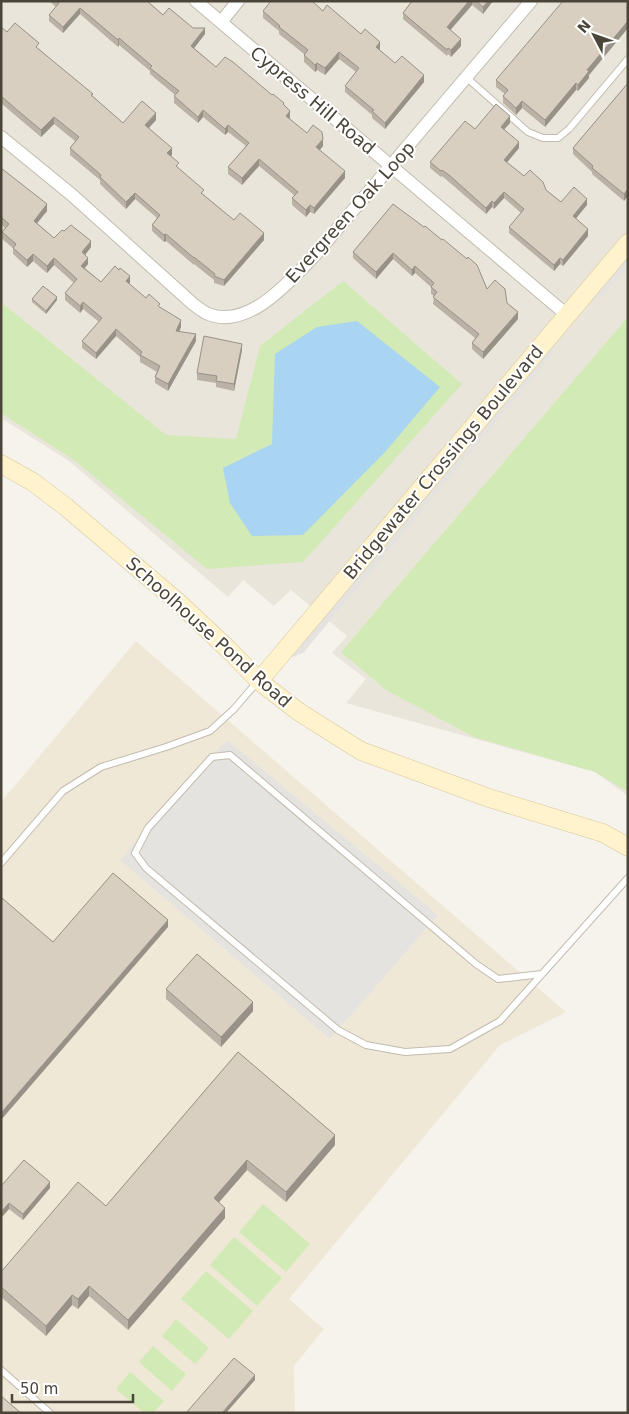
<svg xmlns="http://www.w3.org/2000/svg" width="629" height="1414" font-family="'DejaVu Sans',sans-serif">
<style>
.residential{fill:#eae5da}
.education{fill:#efe8d6}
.green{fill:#d2eab5}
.parking{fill:#e5e3e0}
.water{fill:#a9d4f2}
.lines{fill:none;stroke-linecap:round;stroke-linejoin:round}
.lane-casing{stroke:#c2bbae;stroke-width:8}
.street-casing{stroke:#c2bbae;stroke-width:14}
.secondary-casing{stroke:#d6c79b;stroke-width:19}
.lane{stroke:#fff;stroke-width:6}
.street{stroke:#fff;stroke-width:12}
.secondary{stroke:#fff3cd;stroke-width:18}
.wall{fill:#bab2a6}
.shaded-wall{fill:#979187}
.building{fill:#d8cfc1;stroke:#979187}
.labels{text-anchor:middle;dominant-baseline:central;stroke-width:4;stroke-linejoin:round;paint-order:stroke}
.street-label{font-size:18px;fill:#4b4439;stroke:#fff}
</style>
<rect width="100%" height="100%" fill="#f6f3ec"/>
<path class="residential" d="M 1,1 L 628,1 L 628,796 L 595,772 L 346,703 L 366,679 L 332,653 L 347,636 L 291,590 L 274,606 L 243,580 L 228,597 L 69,461 L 1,418 Z"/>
<path class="education" d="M 136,641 L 566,1012 L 500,1045 L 289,1299 L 324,1329 L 294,1366 L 295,1413 L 1,1413 L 1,802 Z"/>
<path class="green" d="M 343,281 L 462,384 L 303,562 L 207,569 L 74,460 L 1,413 L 1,302 L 166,435 L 236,439 L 260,346 Z
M 628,317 L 628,792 L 595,772 L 474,737 L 386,690 L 341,652 Z
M 263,1204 L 310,1244 L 286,1272 L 239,1232 Z
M 234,1237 L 282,1278 L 257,1306 L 210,1265 Z
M 206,1271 L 253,1311 L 229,1339 L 181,1299 Z
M 176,1319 L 209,1348 L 195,1364 L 162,1336 Z
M 153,1346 L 186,1374 L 172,1391 L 139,1362 Z
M 130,1372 L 164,1401 L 153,1413 L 144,1413 L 116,1389 Z"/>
<path class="parking" d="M 628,256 L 628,267 L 602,296 L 590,301 Z
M 555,343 L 551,356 L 303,653 L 292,657 L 291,656 Z
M 227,740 L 438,915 L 330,1039 L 120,860 Z"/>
<path class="water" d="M 357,321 L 440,387 L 386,451 L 303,535 L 252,536 L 230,503 L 223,468 L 272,444 L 275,354 L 317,327 Z"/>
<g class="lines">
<g class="lane-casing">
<path id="lane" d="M 467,78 L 528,132 L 543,138 L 558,138 L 569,129 L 628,59
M 1,863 L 63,791 L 101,767 L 166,747 L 210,731 L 234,709 L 258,681
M 542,974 L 498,979 L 476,964 L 230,755 L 212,757 L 148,828 L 135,853 L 146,868 L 338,1030 L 366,1045 L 405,1052 L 450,1049 L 500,1021 L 628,878
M 1,1370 L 50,1413"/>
</g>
<g class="street-casing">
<path id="street" d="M 196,1 L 567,315
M 221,22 L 238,1
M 1,137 L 72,195 L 193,304 C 197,307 202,311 206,313 C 247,332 290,281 315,255 L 531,1"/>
</g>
<g class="secondary-casing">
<path id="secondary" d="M 1,464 L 33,482 L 66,507 L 179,603 L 229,650 L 259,681 L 299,712 L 361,751 L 489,798 L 603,833 L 628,847
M 259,681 L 628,243"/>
</g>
<use href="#lane" class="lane"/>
<use href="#street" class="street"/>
<use href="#secondary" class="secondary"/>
</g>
<path class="wall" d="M 49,1 L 147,1 L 163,15 L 193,28 L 205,34 L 194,48 L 216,67 L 284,106 L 290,118 L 289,119 L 323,146 L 320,150 L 345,178 L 314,214 L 310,212 L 306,217 L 292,205 L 292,198 L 294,195 L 259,166 L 242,185 L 228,174 L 228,167 L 246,146 L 228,132 L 225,135 L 203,117 L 198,123 L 174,103 L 174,96 L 175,95 L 150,74 L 150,71 L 119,45 L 118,47 L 80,14 L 63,33 L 49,21 L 49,15 L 56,7 Z
M 412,1 L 493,1 L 483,14 L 472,5 L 450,30 L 461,46 L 451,57 L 448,54 L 447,56 L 403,19 L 403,13 Z
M 628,1 L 628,28 L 589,75 L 589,78 L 578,91 L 576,90 L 545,127 L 522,108 L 516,115 L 503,103 L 503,96 L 505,94 L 496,87 L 496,80 Z
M 263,11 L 323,11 L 361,34 L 380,49 L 379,50 L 395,63 L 424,82 L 385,129 L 372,118 L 372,115 L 345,92 L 345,86 L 356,72 L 339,59 L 325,75 L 317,70 L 315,72 L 304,62 L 304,54 L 279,34 L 279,31 L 263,18 Z
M 1,27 L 7,32 L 39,49 L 123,123 L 156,120 L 149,128 L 172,155 L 171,156 L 179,169 L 204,195 L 234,220 L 264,240 L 224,286 L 214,283 L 214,280 L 194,264 L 194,265 L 166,241 L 164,242 L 152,231 L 152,225 L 157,218 L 135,199 L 126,209 L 100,184 L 100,180 L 70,155 L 70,148 L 75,141 L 54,124 L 41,137 L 16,116 L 1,103 Z
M 628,83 L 624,201 L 592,174 L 592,172 L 573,154 L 573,148 Z
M 510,123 L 504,129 L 519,148 L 507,162 L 524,176 L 546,190 L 561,202 L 587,205 L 576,218 L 588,236 L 563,266 L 560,264 L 554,271 L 509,233 L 509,227 L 521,213 L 504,198 L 494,209 L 492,207 L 486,214 L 449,182 L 442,176 L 441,177 L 430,168 L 430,162 L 475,129 Z
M 1,168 L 47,211 L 37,223 L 54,238 L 91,247 L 85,255 L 88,264 L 85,268 L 101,282 L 130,283 L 129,284 L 146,298 L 160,308 L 181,327 L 179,332 L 196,341 L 168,391 L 155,383 L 155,377 L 157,372 L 140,362 L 140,357 L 116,336 L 96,359 L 82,348 L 82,341 L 99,322 L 83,309 L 80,313 L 65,300 L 65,293 L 74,283 L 54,265 L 47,273 L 33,261 L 27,267 L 13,254 L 13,248 L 2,239 L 2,232 L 5,228 L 1,224 Z
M 393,204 L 487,289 L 507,303 L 518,319 L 483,359 L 472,349 L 472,343 L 475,338 L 433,304 L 434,296 L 431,294 L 431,287 L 415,273 L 412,276 L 393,259 L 376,279 L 353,258 L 353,252 Z
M 32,299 L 57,300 L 46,314 L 32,302 Z
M 242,350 L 234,391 L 216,387 L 216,383 L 197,380 L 197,373 Z
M 166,989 L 253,1011 L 221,1047 L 166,999 Z
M 238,1052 L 335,1145 L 286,1202 L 247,1170 L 219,1202 L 225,1218 L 128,1330 L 89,1296 L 78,1309 L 72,1305 L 46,1336 L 1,1297 L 1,1272 L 106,1206 Z
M 1,1186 L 50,1188 L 23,1220 L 9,1209 L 1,1218 Z"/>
<path class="shaded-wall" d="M 469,1 L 472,1 L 472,5 L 447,34 L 447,27 Z
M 488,1 L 493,1 L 483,14 L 483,7 Z
M 80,8 L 80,14 L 63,33 L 63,27 Z
M 628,21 L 628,28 L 589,75 L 589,78 L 578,91 L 578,85 L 587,70 Z
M 205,28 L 205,34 L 191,52 L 191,46 Z
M 119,38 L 119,45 L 118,47 L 118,40 Z
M 461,39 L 461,46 L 451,57 L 451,50 Z
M 380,42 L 380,49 L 376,54 L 376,47 Z
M 339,52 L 339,59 L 325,75 L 325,68 Z
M 317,63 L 317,70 L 315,72 L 315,65 Z
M 424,75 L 424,82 L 385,129 L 385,123 Z
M 576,83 L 576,90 L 545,127 L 545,120 Z
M 522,101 L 522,108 L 516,115 L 516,108 Z
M 203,110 L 203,117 L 198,123 L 198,117 Z
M 290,111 L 290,118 L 286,123 L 286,116 Z
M 156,113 L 156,120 L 145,132 L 145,125 Z
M 510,116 L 510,123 L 501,133 L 501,127 Z
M 54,117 L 54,124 L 41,137 L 41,130 Z
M 228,125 L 228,132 L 225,135 L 225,129 Z
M 323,139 L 323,146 L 316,154 L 316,147 Z
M 519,142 L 519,148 L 504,166 L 504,160 Z
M 172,148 L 172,155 L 167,160 L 167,153 Z
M 259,159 L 259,166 L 242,185 L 242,178 Z
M 345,171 L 345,178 L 314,214 L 314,208 Z
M 628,189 L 628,196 L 624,201 L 624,194 Z
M 504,192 L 504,198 L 494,209 L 494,203 Z
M 135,193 L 135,199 L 126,209 L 126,202 Z
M 587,199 L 587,205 L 573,222 L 573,216 Z
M 492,201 L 492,207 L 486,214 L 486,208 Z
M 47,204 L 47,211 L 34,227 L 34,221 Z
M 310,205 L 310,212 L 306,217 L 306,210 Z
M 588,229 L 588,236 L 563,266 L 563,260 Z
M 264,233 L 264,240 L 224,286 L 224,280 Z
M 166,234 L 166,241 L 164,242 L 164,235 Z
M 91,241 L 91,247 L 82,259 L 82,252 Z
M 393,253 L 393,259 L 376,279 L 376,272 Z
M 33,254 L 33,261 L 27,267 L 27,260 Z
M 54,258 L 54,265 L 47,273 L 47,266 Z
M 88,258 L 88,264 L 81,272 L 81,266 Z
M 560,258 L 560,264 L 554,271 L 554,265 Z
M 415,266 L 415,273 L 412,276 L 412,270 Z
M 130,276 L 130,283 L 126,288 L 126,281 Z
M 57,297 L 57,300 L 46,314 L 46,311 Z
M 83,302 L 83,309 L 80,313 L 80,306 Z
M 518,312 L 518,319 L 483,359 L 483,352 Z
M 181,320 L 181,327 L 176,338 L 176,331 Z
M 116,329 L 116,336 L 96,359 L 96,353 Z
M 196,334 L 196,341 L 168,391 L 168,384 Z
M 242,344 L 242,350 L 234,391 L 234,384 Z
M 168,920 L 168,927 L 1,1120 L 1,1113 Z
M 253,1002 L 253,1011 L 221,1047 L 221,1037 Z
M 335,1135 L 335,1145 L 286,1202 L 286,1192 Z
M 247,1160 L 247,1170 L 214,1208 L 214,1198 Z
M 50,1182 L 50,1188 L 23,1220 L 23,1214 Z
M 9,1203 L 9,1209 L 1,1218 L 1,1212 Z
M 225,1208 L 225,1218 L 128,1330 L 128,1320 Z
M 89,1286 L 89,1296 L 78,1309 L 78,1299 Z
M 72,1295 L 72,1305 L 46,1336 L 46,1326 Z
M 255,1375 L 255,1380 L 226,1413 L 222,1413 Z"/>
<path class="building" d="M 57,1 L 147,1 L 163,15 L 169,8 L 193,28 L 205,28 L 191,46 L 216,67 L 225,57 L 233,62 L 272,95 L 273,94 L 284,103 L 283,104 L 290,111 L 286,116 L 307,133 L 313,125 L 322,132 L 323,139 L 316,147 L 345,171 L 314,208 L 310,205 L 306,210 L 292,198 L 298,192 L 259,159 L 242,178 L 228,167 L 249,143 L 228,125 L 225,129 L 203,110 L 198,117 L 174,96 L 179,91 L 150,68 L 152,66 L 119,38 L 118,40 L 80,8 L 63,27 L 49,15 L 59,3 Z
M 271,1 L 312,1 L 323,11 L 327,5 L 361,34 L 365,29 L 380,42 L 376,47 L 395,63 L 402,56 L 424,75 L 385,123 L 372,111 L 374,110 L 345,86 L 359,68 L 339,52 L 325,68 L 317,63 L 315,65 L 304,55 L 308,50 L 279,27 L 280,26 L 263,11 Z
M 412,1 L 469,1 L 447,27 L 461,39 L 451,50 L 448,48 L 447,50 L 403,13 Z
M 476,1 L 488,1 L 483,7 Z
M 563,1 L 628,1 L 628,21 L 587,70 L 589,71 L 578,85 L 576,83 L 545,120 L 522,101 L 516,108 L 503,96 L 508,90 L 496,80 Z
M 15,23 L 39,43 L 36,47 L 93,94 L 91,95 L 123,123 L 142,101 L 156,113 L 145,125 L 172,148 L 167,153 L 179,163 L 176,166 L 204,190 L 201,193 L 234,220 L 240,213 L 264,233 L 224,280 L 214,276 L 215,274 L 194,257 L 194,258 L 166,234 L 164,235 L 152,225 L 160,215 L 135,193 L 126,202 L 100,177 L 101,175 L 70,148 L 79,137 L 54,117 L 41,130 L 16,109 L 1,96 L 1,27 L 7,32 Z
M 628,83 L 628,189 L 624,194 L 592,168 L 593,166 L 573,148 Z
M 496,104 L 510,116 L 501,127 L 519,142 L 504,160 L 524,176 L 530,170 L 543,182 L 546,190 L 561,202 L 574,187 L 587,199 L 573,216 L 588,229 L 563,260 L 560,258 L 554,265 L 509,227 L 524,209 L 504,192 L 494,203 L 492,201 L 486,208 L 449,175 L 442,170 L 441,171 L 430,162 L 465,121 L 475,129 Z
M 1,168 L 47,204 L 34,221 L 54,238 L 62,230 L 64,231 L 71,225 L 91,241 L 82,252 L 88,258 L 81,266 L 101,282 L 115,266 L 119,270 L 120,268 L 130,276 L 126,281 L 146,298 L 149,294 L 160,304 L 158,306 L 181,320 L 176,331 L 196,334 L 168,384 L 155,377 L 160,366 L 140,355 L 142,352 L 116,329 L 96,353 L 82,341 L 102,318 L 83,302 L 80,306 L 65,293 L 77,279 L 54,258 L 47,266 L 33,254 L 27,260 L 13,248 L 16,244 L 2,232 L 9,224 L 1,217 Z
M 393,204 L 424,227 L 425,226 L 442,240 L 443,239 L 467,259 L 468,257 L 477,265 L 487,289 L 495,280 L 505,289 L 507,303 L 518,312 L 483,352 L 472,343 L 479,334 L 433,297 L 437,292 L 431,287 L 434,283 L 415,266 L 412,270 L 393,253 L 376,272 L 353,252 Z
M 43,286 L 57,297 L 46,311 L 32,299 Z
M 204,336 L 242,344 L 234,384 L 216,381 L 217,376 L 197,373 Z
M 113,873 L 168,920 L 1,1113 L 1,899 L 2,898 L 53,942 Z
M 197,954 L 253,1002 L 221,1037 L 166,989 Z
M 238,1052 L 335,1135 L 286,1192 L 247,1160 L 214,1198 L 225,1208 L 128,1320 L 89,1286 L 78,1299 L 72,1295 L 46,1326 L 1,1287 L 1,1272 L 78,1182 L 106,1206 Z
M 24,1160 L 50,1182 L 23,1214 L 9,1203 L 1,1212 L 1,1186 Z
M 234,1358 L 255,1375 L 222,1413 L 186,1413 Z
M 1,1396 L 21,1413 L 1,1413 Z"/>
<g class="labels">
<g class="street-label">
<text transform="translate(313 100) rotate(40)">Cypress Hill Road</text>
<text transform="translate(350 212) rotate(-48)">Evergreen Oak Loop</text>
<text transform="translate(443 462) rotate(-50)">Bridgewater Crossings Boulevard</text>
<text transform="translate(209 632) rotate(42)">Schoolhouse Pond Road</text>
</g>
</g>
<rect width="629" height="1414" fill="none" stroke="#4b4439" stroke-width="5"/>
<g transform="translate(594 35) rotate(311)" stroke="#ffffff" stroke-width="4" paint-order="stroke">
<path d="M0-4L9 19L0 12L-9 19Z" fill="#4b4439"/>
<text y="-8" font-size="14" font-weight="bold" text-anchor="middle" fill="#4b4439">N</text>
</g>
<path d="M12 1394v8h121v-8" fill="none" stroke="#4b4439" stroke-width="2.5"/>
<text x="20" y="1394" font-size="15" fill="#4b4439" stroke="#ffffff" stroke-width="4" paint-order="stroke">50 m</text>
</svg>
